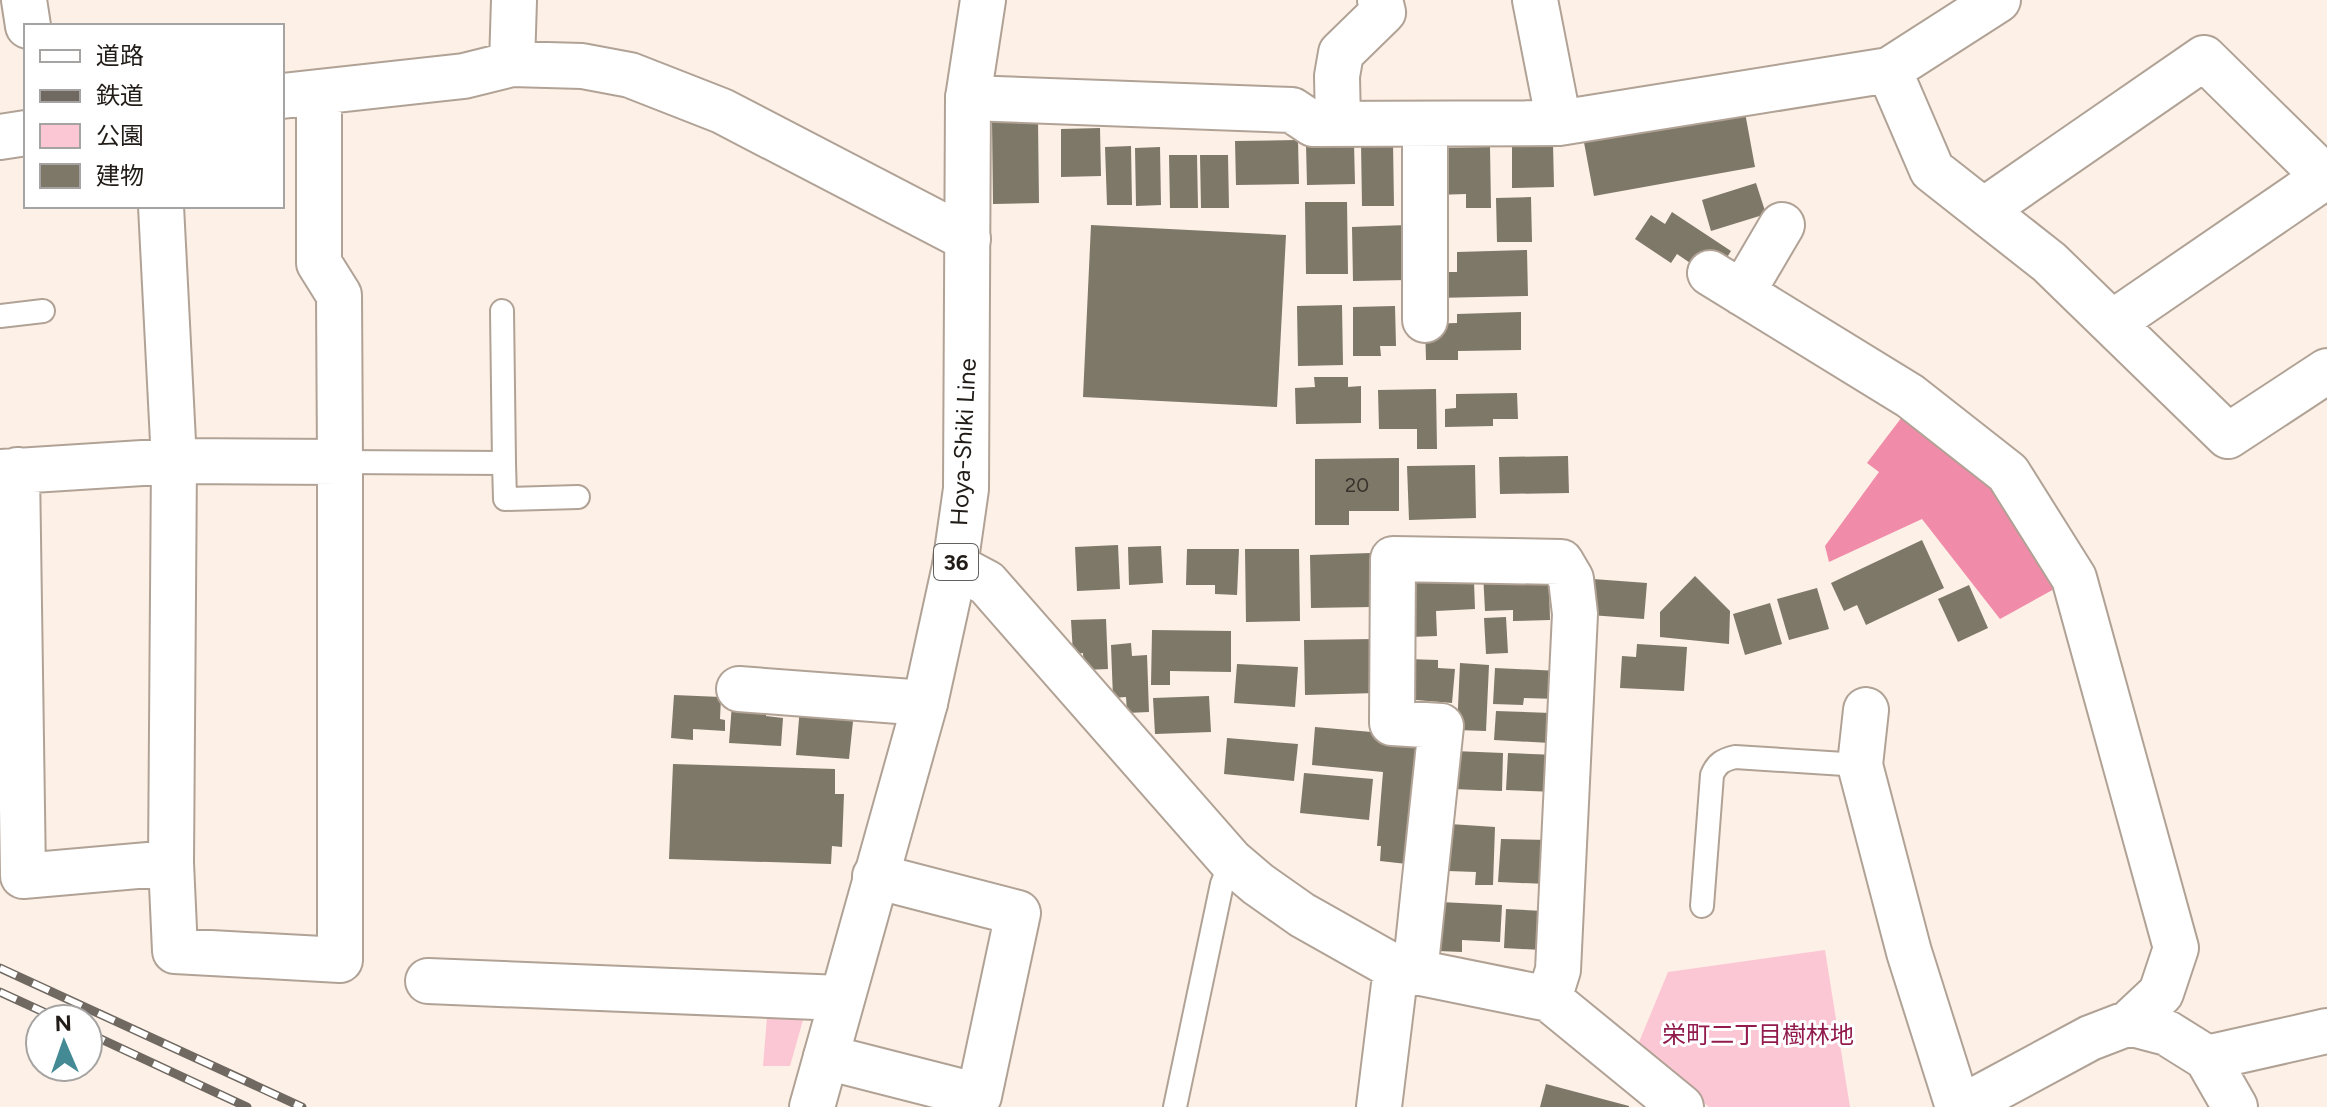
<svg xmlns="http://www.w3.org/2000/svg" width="2327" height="1107" font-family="Figtree,'Noto Sans JP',sans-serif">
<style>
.green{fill:#fcc7d5}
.forest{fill:#f08baa}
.building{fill:#7e7869}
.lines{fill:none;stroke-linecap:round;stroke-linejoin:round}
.service-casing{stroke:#b1a296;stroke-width:26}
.minor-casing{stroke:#b1a296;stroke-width:48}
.primary-casing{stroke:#b1a296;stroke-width:48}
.service{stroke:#fff;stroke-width:22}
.minor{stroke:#fff;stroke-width:44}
.primary{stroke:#fff;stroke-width:44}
.rail-casing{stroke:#706962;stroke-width:9}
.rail{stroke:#fff;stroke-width:6;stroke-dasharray:18;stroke-linecap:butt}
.labels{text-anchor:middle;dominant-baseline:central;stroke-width:6;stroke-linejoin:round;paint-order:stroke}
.number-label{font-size:20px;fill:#38332c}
.shield{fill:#fff;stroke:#64605d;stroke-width:2}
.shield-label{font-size:22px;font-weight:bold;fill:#211c17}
.street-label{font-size:24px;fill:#211c17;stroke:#fff}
.park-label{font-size:24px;fill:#921b4d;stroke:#fff}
</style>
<rect width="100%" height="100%" fill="#fdf0e6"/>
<path class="green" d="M 1825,950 L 1850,1107 L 1709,1107 L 1637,1047 L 1668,972 Z
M 768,1005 L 807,1006 L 790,1066 L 763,1066 Z"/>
<path class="forest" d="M 1905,413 L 1976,471 L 2010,511 L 2056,588 L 2000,619 L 1922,519 L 1829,562 L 1825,546 L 1879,472 L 1867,463 Z"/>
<path class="building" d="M 1744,107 L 1755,167 L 1594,196 L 1583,137 Z
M 1038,120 L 1039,203 L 993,204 L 992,121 Z
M 1100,128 L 1101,176 L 1061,177 L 1061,129 Z
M 1298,140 L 1299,184 L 1236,185 L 1235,141 Z
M 1393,142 L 1394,206 L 1362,206 L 1361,143 Z
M 1354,143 L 1355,184 L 1307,185 L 1306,144 Z
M 1512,143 L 1553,143 L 1554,187 L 1512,188 Z
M 1131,146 L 1132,205 L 1107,205 L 1105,147 Z
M 1160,147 L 1161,205 L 1136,206 L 1135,148 Z
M 1490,147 L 1491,208 L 1466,208 L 1466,194 L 1435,195 L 1434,148 Z
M 1169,155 L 1197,155 L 1198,208 L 1170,208 Z
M 1200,155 L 1228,155 L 1229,208 L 1201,208 Z
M 1756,183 L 1766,214 L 1711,231 L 1702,200 Z
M 1531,197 L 1532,242 L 1497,242 L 1496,198 Z
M 1305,202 L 1347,202 L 1348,274 L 1306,274 Z
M 1672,212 L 1731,251 L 1726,259 L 1711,250 L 1699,269 L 1677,254 L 1671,263 L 1635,239 L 1651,215 L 1665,224 Z
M 1091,225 L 1286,235 L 1277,407 L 1083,397 Z
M 1407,225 L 1408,280 L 1353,281 L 1352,227 Z
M 1527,250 L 1528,296 L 1435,298 L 1435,272 L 1457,272 L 1457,252 Z
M 1342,305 L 1343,365 L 1298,366 L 1297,306 Z
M 1395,306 L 1396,346 L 1380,346 L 1381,356 L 1353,356 L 1353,307 Z
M 1521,312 L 1521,350 L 1458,351 L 1458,360 L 1426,360 L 1425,324 L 1457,323 L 1457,314 Z
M 1314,377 L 1348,377 L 1348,387 L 1361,386 L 1361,423 L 1296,424 L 1295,388 L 1315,387 Z
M 1436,389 L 1437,449 L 1417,449 L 1417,429 L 1379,429 L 1378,390 Z
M 1517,393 L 1518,419 L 1493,419 L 1493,426 L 1445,427 L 1445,409 L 1456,408 L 1456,394 Z
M 1568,456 L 1569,493 L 1500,494 L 1499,457 Z
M 1399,458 L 1399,511 L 1349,511 L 1349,525 L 1315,525 L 1315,459 Z
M 1475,465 L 1476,518 L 1409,520 L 1407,466 Z
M 1922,540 L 1944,588 L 1866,625 L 1857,605 L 1844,611 L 1831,583 Z
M 1118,545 L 1120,589 L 1077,591 L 1075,547 Z
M 1161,546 L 1163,583 L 1129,585 L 1128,547 Z
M 1187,549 L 1239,549 L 1237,595 L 1215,594 L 1215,585 L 1186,585 Z
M 1245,549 L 1299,549 L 1300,621 L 1246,622 Z
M 1371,553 L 1372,607 L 1311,608 L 1310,555 Z
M 1451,567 L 1451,583 L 1474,582 L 1475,609 L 1436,611 L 1437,636 L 1410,637 L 1407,579 Z
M 1483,573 L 1549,582 L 1550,620 L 1513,621 L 1513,610 L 1485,611 Z
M 1695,576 L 1730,611 L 1729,644 L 1660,637 L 1660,612 Z
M 1593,579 L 1647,583 L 1644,619 L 1590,615 Z
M 1969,585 L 1988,628 L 1958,642 L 1938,599 Z
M 1817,588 L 1829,629 L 1789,640 L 1777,599 Z
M 1770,603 L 1782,644 L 1745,655 L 1733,614 Z
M 1506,617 L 1508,653 L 1486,654 L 1484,618 Z
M 1106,619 L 1108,669 L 1084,670 L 1083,653 L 1073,654 L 1071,620 Z
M 1152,630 L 1231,631 L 1231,672 L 1170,671 L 1170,685 L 1151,685 Z
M 1375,639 L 1376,693 L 1305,695 L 1304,640 Z
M 1131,643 L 1132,656 L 1147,655 L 1149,712 L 1127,713 L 1126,697 L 1113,698 L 1111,645 Z
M 1637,644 L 1687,647 L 1684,691 L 1620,688 L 1622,656 L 1636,657 Z
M 1407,659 L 1438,660 L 1438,668 L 1455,669 L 1452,703 L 1404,699 Z
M 1460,663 L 1489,665 L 1486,731 L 1457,730 Z
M 1237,664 L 1298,667 L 1295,707 L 1234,703 Z
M 1495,668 L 1559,671 L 1558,699 L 1524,698 L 1523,705 L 1493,704 Z
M 674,695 L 721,697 L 720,719 L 725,720 L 725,731 L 693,729 L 693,740 L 671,738 Z
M 1209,696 L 1211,732 L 1155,734 L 1153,698 Z
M 732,704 L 767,706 L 766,716 L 783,718 L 781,746 L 729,743 Z
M 800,707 L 854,712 L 849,759 L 796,755 Z
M 1496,711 L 1551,713 L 1550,743 L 1494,740 Z
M 1315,727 L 1428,737 L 1416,865 L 1380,861 L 1381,846 L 1377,846 L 1383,772 L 1312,765 Z
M 1227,738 L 1298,744 L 1294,781 L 1224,774 Z
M 1454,751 L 1503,753 L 1502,791 L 1453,789 Z
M 1508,753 L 1557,755 L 1555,792 L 1506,790 Z
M 673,764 L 835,769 L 835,794 L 844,794 L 842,847 L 832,846 L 831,864 L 669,859 Z
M 1304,773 L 1373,779 L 1369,820 L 1300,813 Z
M 1450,824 L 1495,827 L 1493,885 L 1475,885 L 1476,872 L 1448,871 Z
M 1501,839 L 1549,840 L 1547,884 L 1498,882 Z
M 1440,902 L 1502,905 L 1500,942 L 1462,940 L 1462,952 L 1438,951 Z
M 1506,909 L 1543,911 L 1541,950 L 1504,948 Z
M 1546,1084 L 1629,1106 L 1629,1107 L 1540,1107 Z"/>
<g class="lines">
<g class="service-casing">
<path id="service" d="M 0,316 L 43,311
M 340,462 L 504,463 L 502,311
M 504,463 L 505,499 L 578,497
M 1702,906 L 1712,775 C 1717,763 1723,760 1735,757 L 1860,765
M 1175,1107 L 1222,884 L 1231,861"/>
</g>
<g class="minor-casing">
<path id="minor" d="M 24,0 L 28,26
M 1535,0 L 1559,123
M 512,64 L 514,0
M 1889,70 L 1932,170 L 2049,262 L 2228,436 L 2327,371
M 282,96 L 464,76 L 512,64 L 582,66 L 630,75 L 722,111 L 968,239
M 968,98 L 1292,110 L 1313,124 L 1559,123 L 1889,70 L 1998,0
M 1338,124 L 1337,76 L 1341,53 L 1383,12 L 1380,0
M 0,137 L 26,133
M 161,206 L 174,461 L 171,863 L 175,951 L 340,960 L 340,462
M 1984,210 L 2204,58 L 2325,177 L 2112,323
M 1710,273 L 1910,396 L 2008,473 L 2074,578 L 2176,948 L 2161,993 L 2129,1023
M 1742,293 L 1782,225
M 1425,320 L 1425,126
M 17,470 L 23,876 L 171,863
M 0,472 L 174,461 L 340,462 L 339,295 L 319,263 L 319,92
M 955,566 L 987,583 L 1231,861 L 1258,884 L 1302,915 L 1396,968 L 1549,999 L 1681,1107
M 739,689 L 925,703
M 1866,710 L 1860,765 L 1909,952 L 1958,1107
M 1415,973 L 1441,726 L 1392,723 L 1393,559 L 1561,562 L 1571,579 L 1575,614 L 1558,970 L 1549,999
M 428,981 L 841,998
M 826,1057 L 979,1096 L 1018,913 L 875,876
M 2207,1058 L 2235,1107
M 1379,1107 L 1396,968
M 1962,1107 L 2090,1038 L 2129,1023 L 2167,1033 L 2207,1058 L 2327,1031"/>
</g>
<g class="primary-casing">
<path id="primary" d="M 812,1107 L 925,703 L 955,566 L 966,489 L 968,98 L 983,0"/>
</g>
<use href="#service" class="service"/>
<use href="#minor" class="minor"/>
<use href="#primary" class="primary"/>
<g class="rail-casing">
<path id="rail" d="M 0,968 L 302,1107
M 0,992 L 59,1019
M 88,1033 L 247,1107"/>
</g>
<use href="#rail" class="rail"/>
</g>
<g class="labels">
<g class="number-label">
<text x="1357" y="485">20</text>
</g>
<rect class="shield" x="934" y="544" width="44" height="36" rx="6"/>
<g class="shield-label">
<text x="956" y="562">36</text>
</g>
<g class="street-label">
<text transform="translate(963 442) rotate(-87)">Hoya-Shiki Line</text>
</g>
<g class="park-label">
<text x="1758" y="1034">栄町二丁目樹林地</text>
</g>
</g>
<rect x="24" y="24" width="260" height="184" fill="#ffffff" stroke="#a6a4a2" stroke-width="2"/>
<rect x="40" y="50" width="40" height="12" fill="#ffffff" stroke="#a6a4a2" stroke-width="2"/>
<text x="96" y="64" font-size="24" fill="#211c17">道路</text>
<rect x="40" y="90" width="40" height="12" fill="#706962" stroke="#a6a4a2" stroke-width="2"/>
<text x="96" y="104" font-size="24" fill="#211c17">鉄道</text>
<rect x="40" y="124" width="40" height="24" fill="#fcc7d5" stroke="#a6a4a2" stroke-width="2"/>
<text x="96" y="144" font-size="24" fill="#211c17">公園</text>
<rect x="40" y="164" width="40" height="24" fill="#7e7869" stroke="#a6a4a2" stroke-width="2"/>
<text x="96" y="184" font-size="24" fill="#211c17">建物</text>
<g transform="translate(64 1043) rotate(358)"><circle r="38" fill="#ffffff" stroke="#a6a4a2" stroke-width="2"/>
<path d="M0-6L14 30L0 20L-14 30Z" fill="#448a95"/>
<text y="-12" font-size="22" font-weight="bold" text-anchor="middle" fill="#211c17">N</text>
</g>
</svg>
